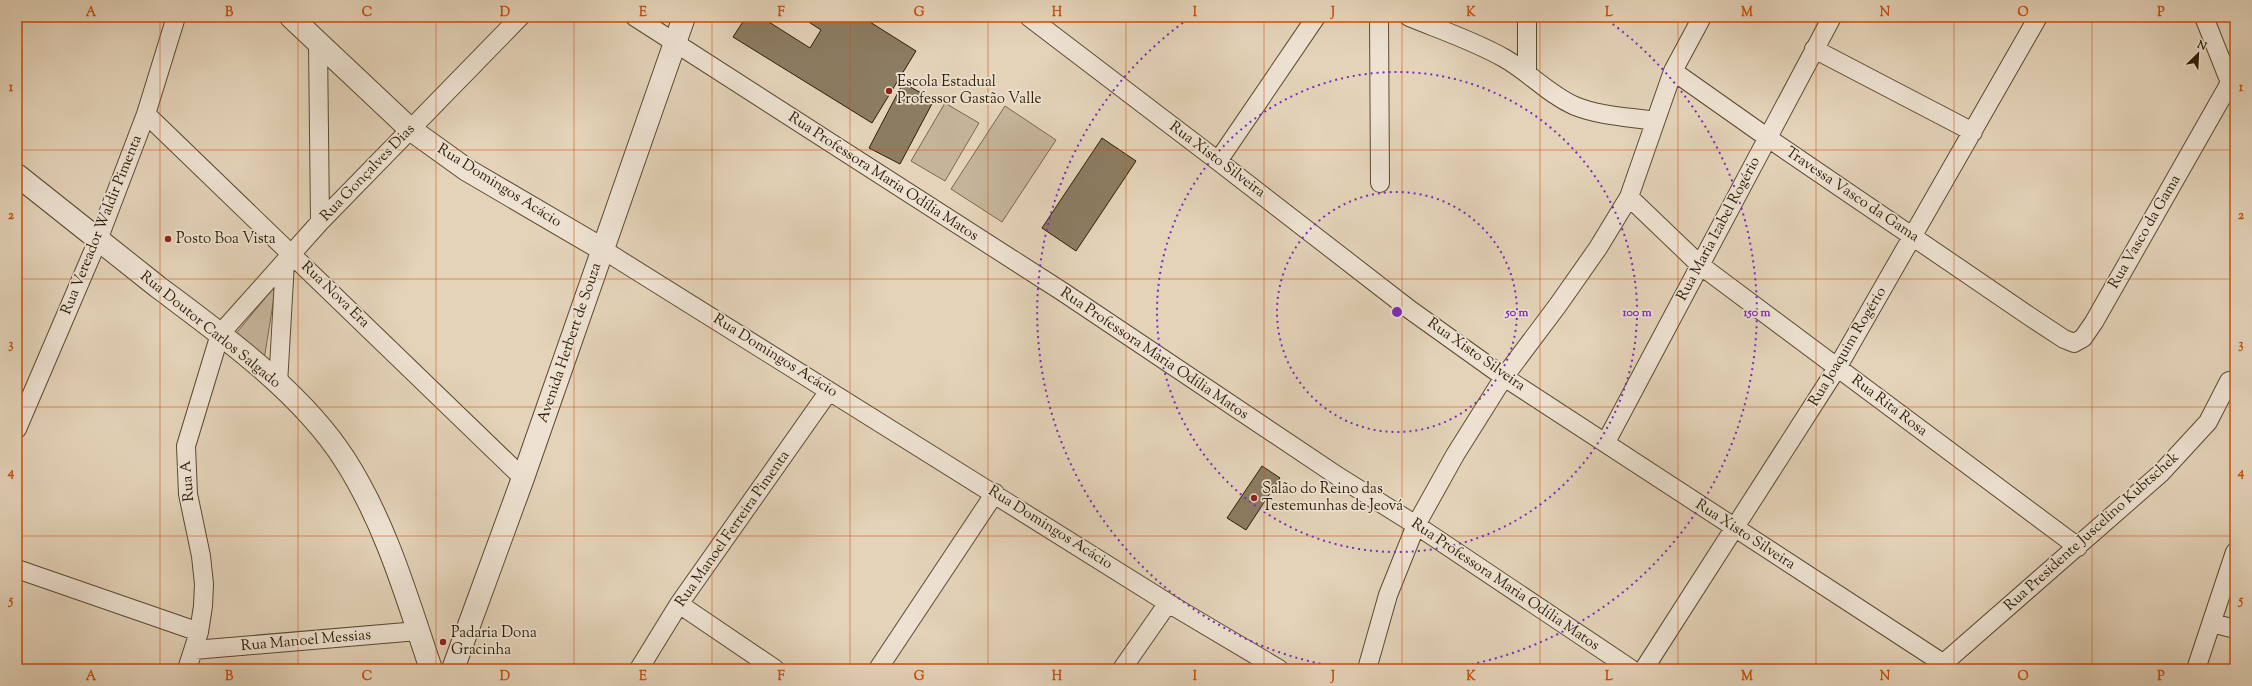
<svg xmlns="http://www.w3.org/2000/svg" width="2252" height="686" font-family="'Sorts Mill Goudy',serif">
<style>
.green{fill:#c5b49a;stroke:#79684f}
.building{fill:#8c7c62;stroke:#2d1d04}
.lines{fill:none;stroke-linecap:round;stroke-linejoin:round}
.minor-casing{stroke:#5b4a31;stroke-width:20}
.tertiary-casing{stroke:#5b4a31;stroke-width:24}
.minor{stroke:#ede2d2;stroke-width:18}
.tertiary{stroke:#ede2d2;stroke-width:22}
.grid{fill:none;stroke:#cc500b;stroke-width:1;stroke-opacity:0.55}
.ring{fill:none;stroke:#7b2cbf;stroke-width:2;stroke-dasharray:2 4}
.poi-dot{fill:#8f2418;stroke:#ede2d2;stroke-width:1.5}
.labels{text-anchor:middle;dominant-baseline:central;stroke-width:3.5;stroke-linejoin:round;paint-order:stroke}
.poi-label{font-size:15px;fill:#2d1d04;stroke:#ede2d2;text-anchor:start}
.street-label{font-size:15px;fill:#2d1d04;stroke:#ede2d2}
.centre{fill:#7b2cbf;stroke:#ede2d2;stroke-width:2}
.ring-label{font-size:12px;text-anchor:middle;font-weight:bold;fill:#7b2cbf;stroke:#ede2d2;stroke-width:3.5;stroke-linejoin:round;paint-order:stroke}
.neatline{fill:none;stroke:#cc500b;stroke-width:1.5}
.grid-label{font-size:13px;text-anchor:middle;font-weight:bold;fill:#cc500b}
</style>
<rect width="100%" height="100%" fill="#e4d3b9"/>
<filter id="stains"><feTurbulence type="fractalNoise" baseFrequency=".005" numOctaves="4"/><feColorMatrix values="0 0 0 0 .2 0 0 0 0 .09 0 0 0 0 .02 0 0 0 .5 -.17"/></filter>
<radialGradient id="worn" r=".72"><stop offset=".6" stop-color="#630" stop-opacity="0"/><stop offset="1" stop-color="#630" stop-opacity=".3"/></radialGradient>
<path class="green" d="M 945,103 L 979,123 L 945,181 L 911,161 Z
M 1005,106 L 1056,140 L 1002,222 L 951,189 Z
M 276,285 L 264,360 L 234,336 Z"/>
<path class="building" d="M 746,17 L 761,17 L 810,48 L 821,30 L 801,17 L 862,17 L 916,51 L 872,123 L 733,37 Z
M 903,83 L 934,100 L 900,164 L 869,148 Z
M 1102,138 L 1136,161 L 1076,251 L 1042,228 Z
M 1262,466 L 1280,478 L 1246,530 L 1227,518 Z"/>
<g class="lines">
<g class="minor-casing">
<path id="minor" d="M 635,17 L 1063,292 L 1339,477 L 1416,525 L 1631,669
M 1029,17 L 1218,161 L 1409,309 L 1504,377 L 1944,664
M 1379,17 L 1380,183
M 1409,17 C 1441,30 1474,41 1504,58 C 1529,72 1548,94 1575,106 C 1600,116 1629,117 1655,121
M 2204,17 L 2233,90
M 318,42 L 320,222
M 1814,49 L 1973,132
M 1673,71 L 1768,138 L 2032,318 L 2064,339 L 2074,343 L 2083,338 L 2094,322 L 2235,74
M 1527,72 L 1527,17
M 146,114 L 523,478
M 1218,161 L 1316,17
M 1629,197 L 1700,265 L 2078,547
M 602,249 L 1168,603 L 1279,669
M 278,384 L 285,262
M 17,429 L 98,240 L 146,114 L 176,17
M 1606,442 L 1832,17
M 17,569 L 199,632
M 679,604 L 775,669
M 2212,623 L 2235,629
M 194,650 L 418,631
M 187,669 L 199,632 L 203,606 L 204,584 L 201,556 L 188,494 L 186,446 L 220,334 L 320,222 L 520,17
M 639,669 L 679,604 L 829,391
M 878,669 L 995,493
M 1122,669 L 1168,603
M 1367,669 L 1388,595 L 1416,525 L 1455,455 L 1504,377 L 1558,305 L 1598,248 L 1629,197 L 1673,71 L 1702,17
M 1644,669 L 1837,368 L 2038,17
M 1937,669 L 2161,473 L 2208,422 L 2229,381
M 2196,669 L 2235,552"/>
</g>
<g class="tertiary-casing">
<path id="tertiary" d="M 291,17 L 410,129 L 467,170 L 602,249
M 17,175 C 64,212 111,250 158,287 C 222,335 302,392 345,460 C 386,524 407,598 431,669
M 453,669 L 523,478 L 684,17"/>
</g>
<use href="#minor" class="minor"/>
<use href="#tertiary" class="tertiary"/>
</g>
<path class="grid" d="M 160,17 L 160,669M 298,17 L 298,669M 436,17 L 436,669M 574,17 L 574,669M 712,17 L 712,669M 850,17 L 850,669M 988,17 L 988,669M 1126,17 L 1126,669M 1264,17 L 1264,669M 1402,17 L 1402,669M 1540,17 L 1540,669M 1678,17 L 1678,669M 1816,17 L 1816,669M 1954,17 L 1954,669M 2092,17 L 2092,669M 17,150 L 2235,150M 17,279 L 2235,279M 17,407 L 2235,407M 17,536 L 2235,536"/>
<g class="ring">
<circle cx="1397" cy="312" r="120"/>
<circle cx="1397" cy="312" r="240"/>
<path d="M1350 669A360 360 0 0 1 1191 17M1603 17A360 360 0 0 1 1444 669"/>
</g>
<g class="poi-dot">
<circle cx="889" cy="91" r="4"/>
<circle cx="168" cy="239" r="4"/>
<circle cx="1254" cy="498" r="4"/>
<circle cx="443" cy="642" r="4"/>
</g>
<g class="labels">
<g class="poi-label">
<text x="897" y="82">Escola Estadual<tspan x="897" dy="17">Professor Gastão Valle</tspan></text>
<text x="176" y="239">Posto Boa Vista</text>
<text x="1262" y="489">Salão do Reino das<tspan x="1262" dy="17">Testemunhas de Jeová</tspan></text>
<text x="451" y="633">Padaria Dona<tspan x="451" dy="17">Gracinha</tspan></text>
</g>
<g class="street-label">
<text transform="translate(1217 160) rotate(37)">Rua Xisto Silveira</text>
<text transform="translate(368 173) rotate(-46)">Rua Gonçalves Dias</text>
<text transform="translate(883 177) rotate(33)">Rua Professora Maria Odília Matos</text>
<text transform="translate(499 186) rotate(32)">Rua Domingos Acácio</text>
<text transform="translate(1852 195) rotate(34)">Travessa Vasco da Gama</text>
<text transform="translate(102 225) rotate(-68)">Rua Vereador Waldir Pimenta</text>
<text transform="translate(1719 229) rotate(-62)">Rua Maria Izabel Rogério</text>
<text transform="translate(2145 232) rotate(-60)">Rua Vasco da Gama</text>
<text transform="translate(335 295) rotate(44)">Rua Nova Era</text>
<text transform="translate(210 330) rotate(39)">Rua Doutor Carlos Salgado</text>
<text transform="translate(570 343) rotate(-71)">Avenida Herbert de Souza</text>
<text transform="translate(1848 347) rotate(-59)">Rua Joaquim Rogério</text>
<text transform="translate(1154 354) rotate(34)">Rua Professora Maria Odília Matos</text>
<text transform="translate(1476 355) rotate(35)">Rua Xisto Silveira</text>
<text transform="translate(775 356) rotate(32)">Rua Domingos Acácio</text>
<text transform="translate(1889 406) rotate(37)">Rua Rita Rosa</text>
<text transform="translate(188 481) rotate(-95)">Rua A</text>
<text transform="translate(1050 528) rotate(32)">Rua Domingos Acácio</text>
<text transform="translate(733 529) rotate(-55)">Rua Manoel Ferreira Pimenta</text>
<text transform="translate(2092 532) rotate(-42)">Rua Presidente Juscelino Kubtschek</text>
<text transform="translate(1745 535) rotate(33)">Rua Xisto Silveira</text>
<text transform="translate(1505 585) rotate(34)">Rua Professora Maria Odília Matos</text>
<text transform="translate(306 641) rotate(-5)">Rua Manoel Messias</text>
</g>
</g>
<circle cx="1397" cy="312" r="6" class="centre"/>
<g class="ring-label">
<text x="1517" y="316">50 m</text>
<text x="1637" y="316">100 m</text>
<text x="1757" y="316">150 m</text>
</g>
<rect width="2252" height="686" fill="none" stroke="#e4d3b9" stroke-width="44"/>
<g transform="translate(2198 54) rotate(24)" stroke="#ede2d2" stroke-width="3" paint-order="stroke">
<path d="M0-3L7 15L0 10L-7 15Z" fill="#2d1d04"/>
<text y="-6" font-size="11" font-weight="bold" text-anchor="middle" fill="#2d1d04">N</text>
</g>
<rect x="22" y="22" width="2208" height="642" class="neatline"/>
<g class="grid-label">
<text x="91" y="16">A</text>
<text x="229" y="16">B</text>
<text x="367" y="16">C</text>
<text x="505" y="16">D</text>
<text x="643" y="16">E</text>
<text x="781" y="16">F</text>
<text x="919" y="16">G</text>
<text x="1057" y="16">H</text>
<text x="1195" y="16">I</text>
<text x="1333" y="16">J</text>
<text x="1471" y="16">K</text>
<text x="1609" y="16">L</text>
<text x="1747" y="16">M</text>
<text x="1885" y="16">N</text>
<text x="2023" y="16">O</text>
<text x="2161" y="16">P</text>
<text x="11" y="91">1</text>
<text x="2241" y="91">1</text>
<text x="11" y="219">2</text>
<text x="2241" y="219">2</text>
<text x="11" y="348">3</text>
<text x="2241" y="348">3</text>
<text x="11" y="476">4</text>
<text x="2241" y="476">4</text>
<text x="11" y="604">5</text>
<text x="2241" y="604">5</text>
<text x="91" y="680">A</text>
<text x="229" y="680">B</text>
<text x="367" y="680">C</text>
<text x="505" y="680">D</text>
<text x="643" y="680">E</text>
<text x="781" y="680">F</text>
<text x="919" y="680">G</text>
<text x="1057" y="680">H</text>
<text x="1195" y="680">I</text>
<text x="1333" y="680">J</text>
<text x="1471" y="680">K</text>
<text x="1609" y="680">L</text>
<text x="1747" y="680">M</text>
<text x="1885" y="680">N</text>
<text x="2023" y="680">O</text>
<text x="2161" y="680">P</text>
</g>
<rect width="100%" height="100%" filter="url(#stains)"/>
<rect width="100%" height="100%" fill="url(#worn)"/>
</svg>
